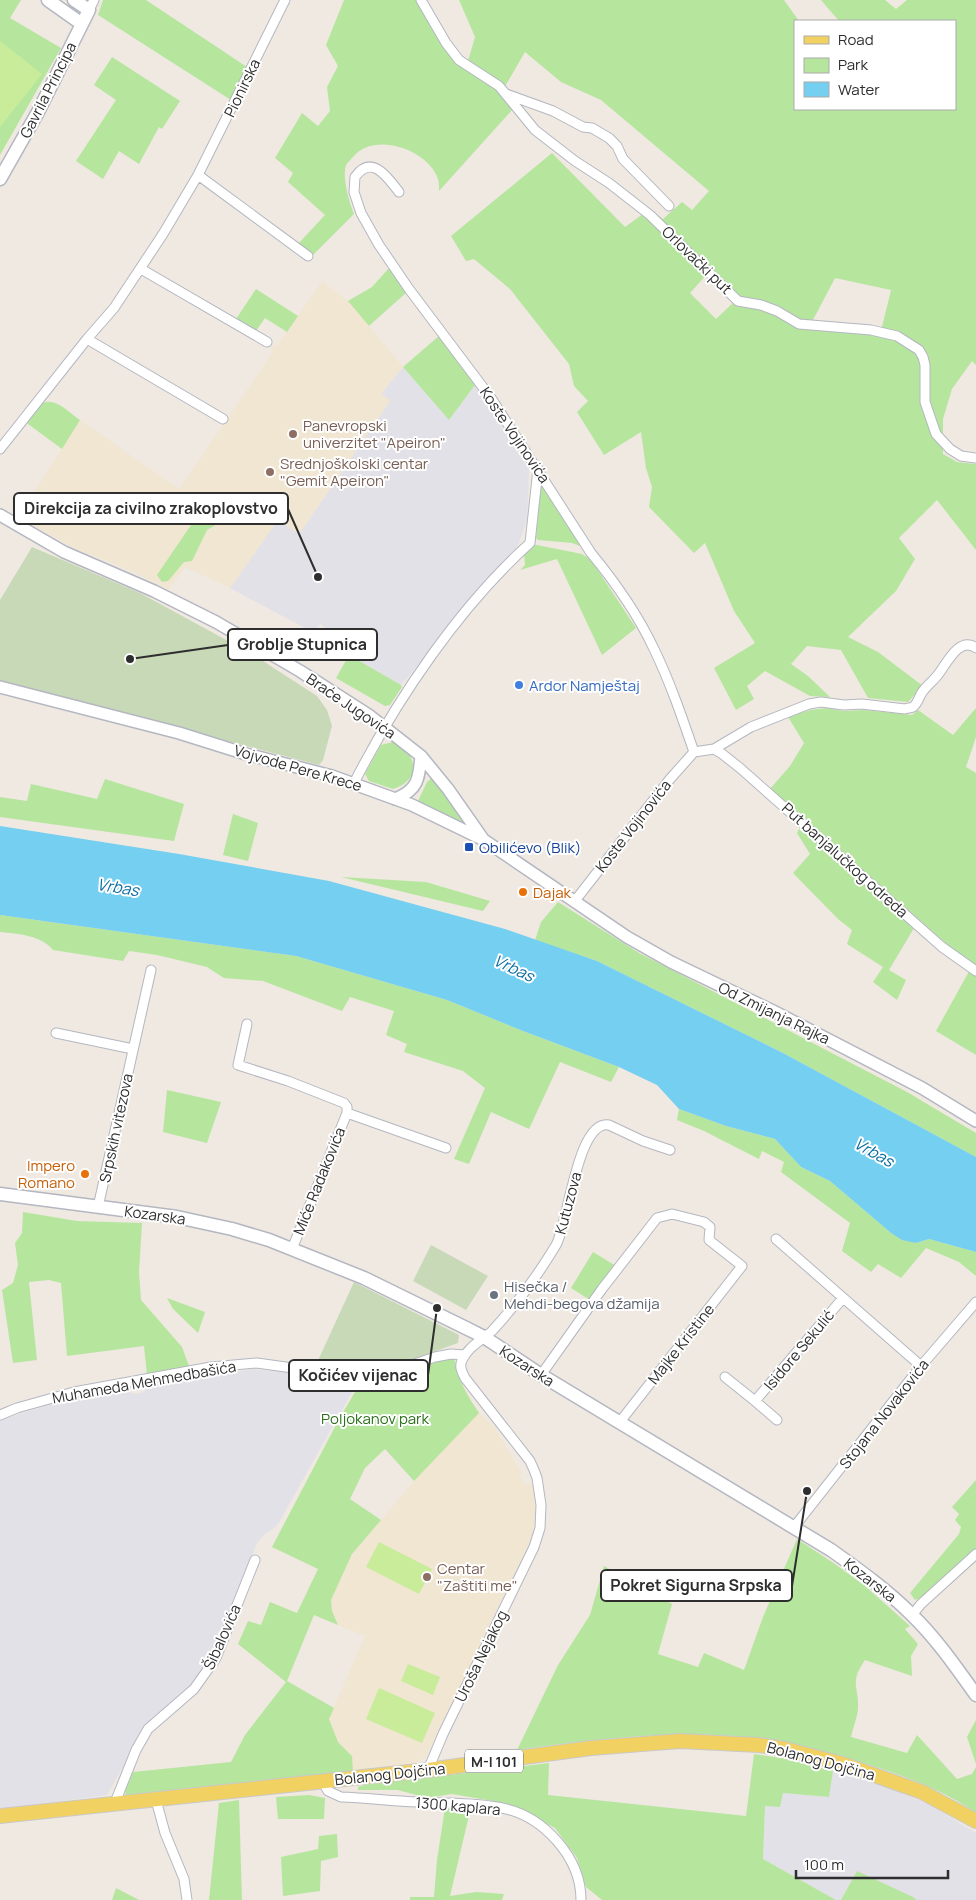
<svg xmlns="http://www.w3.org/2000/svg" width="976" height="1900" font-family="Manrope,sans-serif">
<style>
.industrial{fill:#e3e1e8}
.education{fill:#f0e6d1}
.green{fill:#b6e59e;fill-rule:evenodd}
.cemetery{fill:#c8d9b8}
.pitch{fill:#c9ec9a}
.water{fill:#75cff0}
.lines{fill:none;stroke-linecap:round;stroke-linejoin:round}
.minor-casing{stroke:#b4b7c1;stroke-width:11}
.tertiary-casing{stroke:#b4b7c1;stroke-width:14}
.secondary-casing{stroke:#b4b7c1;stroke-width:15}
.primary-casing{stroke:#c9c9c9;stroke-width:16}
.minor{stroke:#fff;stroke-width:9}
.tertiary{stroke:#fff;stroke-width:11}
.secondary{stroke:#fff;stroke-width:12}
.primary{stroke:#f2d163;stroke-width:14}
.education-dot{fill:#8d6e63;stroke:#fff;stroke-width:2}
.shop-dot{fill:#3f7fe0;stroke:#fff;stroke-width:2}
.transit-dot{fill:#1a4fb4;stroke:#fff;stroke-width:2}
.food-dot{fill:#e8710a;stroke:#fff;stroke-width:2}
.worship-dot{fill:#6b7280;stroke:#fff;stroke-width:2}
.labels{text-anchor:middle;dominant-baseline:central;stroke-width:4;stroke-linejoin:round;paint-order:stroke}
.shield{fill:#fff;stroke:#6d6d6d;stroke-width:1}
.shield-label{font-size:14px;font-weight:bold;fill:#2e2e2e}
.street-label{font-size:15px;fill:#2e2e2e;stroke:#fff}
.education-label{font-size:15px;fill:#785e54;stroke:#fff;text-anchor:start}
.shop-label{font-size:15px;fill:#366cbe;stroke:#fff;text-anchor:start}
.transit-label{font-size:15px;fill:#164399;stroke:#fff;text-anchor:start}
.food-label{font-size:15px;fill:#c56008;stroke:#fff;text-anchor:start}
.worship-label{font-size:15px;fill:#5b616d;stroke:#fff;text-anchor:start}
.park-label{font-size:15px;fill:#2c6e1b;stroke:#fff}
.water-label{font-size:16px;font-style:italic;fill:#0d6fa3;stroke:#fff}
.leader{fill:none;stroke:#2e2e2e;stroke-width:2}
.callout-dot{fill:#2e2e2e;stroke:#fff;stroke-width:2}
.callout{fill:#fff;stroke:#2e2e2e;stroke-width:2}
.callout-label{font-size:16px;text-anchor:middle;font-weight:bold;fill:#2e2e2e}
</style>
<rect width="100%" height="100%" fill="#efe9e1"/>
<path class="industrial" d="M 403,367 L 449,420 L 475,385 L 529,470 L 527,520 L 516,550 L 401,685 L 349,655 L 353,647 L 320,624 L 314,633 L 230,588 L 278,519 L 299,534 L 390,401 L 381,394 Z
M 254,1369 L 307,1375 L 356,1385 L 277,1526 L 265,1534 L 257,1543 L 212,1657 L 192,1684 L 150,1720 L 107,1795 L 0,1809 L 0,1420 L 61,1401 L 119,1388 L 135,1394 L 142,1393 L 152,1385 Z
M 833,1771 L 890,1788 L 932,1806 L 976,1833 L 976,1900 L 917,1900 L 857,1871 L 841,1900 L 836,1900 L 763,1859 L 765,1806 L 783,1793 L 829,1797 Z"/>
<path class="education" d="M 322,281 L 348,301 L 403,367 L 381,393 L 390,401 L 299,534 L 278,520 L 230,588 L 185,567 L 169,589 L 124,568 L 74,548 L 18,517 L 80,420 L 179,489 L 273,352 L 270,349 L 274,345 L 277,346 Z
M 479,1413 L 494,1427 L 522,1473 L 519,1475 L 524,1484 L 533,1484 L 535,1512 L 532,1537 L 426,1757 L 413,1765 L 353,1771 L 352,1756 L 338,1742 L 329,1718 L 365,1636 L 338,1625 L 332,1611 L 331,1600 L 352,1554 L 414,1481 Z"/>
<path class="green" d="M 0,0 L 21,0 L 10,18 L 61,48 L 0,155 Z
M 103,0 L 146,0 L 247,67 L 231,100 L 98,15 Z
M 344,0 L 417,0 L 445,49 L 460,67 L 468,61 L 475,37 L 459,0 L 784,0 L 799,21 L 795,21 L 795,109 L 955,109 L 955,21 L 839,21 L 821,0 L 885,0 L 896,9 L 907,0 L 976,0 L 976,365 L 972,361 L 952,389 L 943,419 L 943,454 L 957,462 L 976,464 L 976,550 L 937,500 L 899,538 L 915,559 L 896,591 L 848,637 L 878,652 L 923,686 L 908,702 L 868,698 L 841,650 L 807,646 L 791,664 L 808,676 L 830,697 L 810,696 L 765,671 L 747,686 L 754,699 L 736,710 L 714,668 L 755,643 L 734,611 L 705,543 L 694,553 L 649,507 L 652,487 L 646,468 L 641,432 L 604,455 L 577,412 L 588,401 L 574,386 L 569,364 L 510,289 L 474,259 L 466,261 L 451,236 L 552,153 L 625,227 L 650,209 L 663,219 L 682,202 L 692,210 L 709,191 L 601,100 L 561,82 L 525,52 L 500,95 L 512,110 L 439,191 C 439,187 439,182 438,179 C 429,150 375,131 354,156 C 352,158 348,162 346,165 C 342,179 349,201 354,214 L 313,255 L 298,244 L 325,215 L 288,182 L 293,173 L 275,158 L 302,113 L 318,126 L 330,111 L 327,87 L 338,66 L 326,45 ZM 708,273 L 735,301 L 716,319 L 690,293 ZM 835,278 L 891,290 L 882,327 L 872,334 L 796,326 L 795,317 L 800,320 L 813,320 Z
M 112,57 L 180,101 L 162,129 L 159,127 L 139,164 L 119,151 L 103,179 L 76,161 L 116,100 L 94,85 Z
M 389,268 L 407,292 L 369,326 L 348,301 L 372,287 Z
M 256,289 L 298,316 L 287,332 L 265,318 L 256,331 L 236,319 Z
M 439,336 L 475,385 L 449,420 L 403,367 Z
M 41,401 L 43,403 C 55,397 70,413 80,420 L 62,449 L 24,421 Z
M 543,485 L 582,545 L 580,546 L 572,543 L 538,540 L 536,538 L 540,487 Z
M 230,497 L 233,502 L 222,521 L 207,530 L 192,561 L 184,562 L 168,581 L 162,582 L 157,575 L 208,500 Z
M 532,544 L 582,554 L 591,560 L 636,628 L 602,655 L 557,559 L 520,570 L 525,565 L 524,554 Z
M 349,655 L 401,685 L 402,687 L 390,705 L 385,706 L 336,678 Z
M 827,708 L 843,711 L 864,710 L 912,715 L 918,710 L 953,735 L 976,708 L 976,737 L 966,767 L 976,773 L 976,1055 L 936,1031 L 972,966 L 770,789 L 790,766 L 804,743 L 788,717 L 810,710 Z
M 393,742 C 418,753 422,780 393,789 L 369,781 L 365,774 L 381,745 Z
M 433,777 L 465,822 L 464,823 L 418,801 L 427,782 Z
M 105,779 L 184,804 L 174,841 L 0,817 L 0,797 L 27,801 L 31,784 L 97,799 Z
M 233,814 L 258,823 L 248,861 L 223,855 Z
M 800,827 L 914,928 L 889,970 L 906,980 L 897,1000 L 873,982 L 883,967 L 847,944 L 852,930 L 838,919 L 793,873 L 810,854 L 797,833 Z
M 341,877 L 426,882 L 490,901 L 483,911 Z
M 558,902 L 639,953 L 907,1092 L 976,1133 L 976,1157 L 783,1053 L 597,961 L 535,940 L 541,922 Z
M 0,915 L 296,956 L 447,1000 L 523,1031 L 619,1067 L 611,1082 L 560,1062 L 529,1129 L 491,1112 L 469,1164 L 454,1159 L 485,1088 L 463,1071 L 404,1052 L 407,1044 L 386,1035 L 394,1011 L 350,997 L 342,1011 L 263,981 L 224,978 L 207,967 L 157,955 L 129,951 L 123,961 L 53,950 C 41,935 18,934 0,932 Z
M 167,1090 L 221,1102 L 207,1143 L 163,1132 Z
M 679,1109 L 726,1126 L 775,1139 L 801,1167 L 830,1181 L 891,1233 L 916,1243 L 929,1239 L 976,1252 L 976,1276 L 959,1262 L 926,1248 L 901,1278 L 878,1264 L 871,1272 L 842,1251 L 850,1223 L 781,1172 L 784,1162 L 762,1151 L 759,1159 L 704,1131 L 677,1120 Z
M 23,1212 L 77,1221 L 142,1223 L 139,1272 L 141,1300 L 182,1347 L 189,1366 L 147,1375 L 144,1346 L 67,1356 L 61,1283 L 49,1280 L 29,1282 L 37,1360 L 13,1363 L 2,1290 L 13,1283 L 18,1265 L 15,1243 L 22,1233 Z
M 593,1252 L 616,1266 L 590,1300 L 571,1288 Z
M 167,1298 L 205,1312 L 198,1333 L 173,1309 Z
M 448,1358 L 454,1358 C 458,1380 467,1395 479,1413 L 414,1481 L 385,1449 L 365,1468 L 350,1499 L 381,1520 L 352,1554 L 331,1600 L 332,1611 L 338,1625 L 314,1615 L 287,1681 L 334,1708 L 329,1719 L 338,1742 L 352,1756 L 353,1771 L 126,1796 L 125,1791 L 133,1772 L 231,1762 L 245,1735 L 286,1682 L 238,1644 L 248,1621 L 261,1625 L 270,1602 L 297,1613 L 318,1569 L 272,1547 L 338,1421 L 359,1385 L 370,1387 Z
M 976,1480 L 976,1549 L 921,1598 L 915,1600 L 910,1593 L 959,1534 L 961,1527 L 955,1520 L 959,1514 L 952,1507 Z
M 797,1539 L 835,1564 L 865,1586 L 910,1626 L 905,1629 L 918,1644 L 911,1656 L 912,1676 L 865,1660 C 849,1683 859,1686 858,1709 C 857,1718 853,1728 851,1737 L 907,1753 L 917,1735 L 957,1779 L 972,1774 L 976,1767 L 976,1813 C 945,1791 909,1778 873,1766 C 838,1755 802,1748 766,1742 C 755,1740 744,1737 732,1736 C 663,1731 586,1740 517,1750 L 558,1665 L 590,1615 L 604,1566 L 672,1604 L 658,1654 L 698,1667 L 704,1653 L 744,1670 L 763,1617 Z
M 976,1720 L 976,1764 L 967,1737 Z
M 754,1754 L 788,1759 L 833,1771 L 829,1797 L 783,1793 L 780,1807 L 765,1806 L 763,1859 L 836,1900 L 602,1900 L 586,1887 L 577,1858 L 555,1828 L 505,1803 L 452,1794 L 427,1798 L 398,1790 L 358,1790 L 358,1787 L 364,1785 L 549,1763 L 548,1795 L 746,1816 Z
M 309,1795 L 325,1798 L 324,1819 L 278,1819 L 276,1797 Z
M 239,1800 L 242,1900 L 209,1900 L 219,1803 Z
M 471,1807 L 450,1896 L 476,1892 L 504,1894 L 502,1900 L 410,1900 L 410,1897 L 434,1897 L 437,1860 L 445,1808 Z
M 337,1834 L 338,1857 L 321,1861 L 320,1891 L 283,1896 L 281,1857 L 318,1849 L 319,1836 Z
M 857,1871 L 913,1897 L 917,1900 L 841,1900 Z
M 116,1888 L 139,1900 L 112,1900 Z"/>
<path class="cemetery" d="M 32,547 L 140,593 L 252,654 L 317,696 L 327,710 L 332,726 L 323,760 L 319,765 L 0,682 L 0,600 Z
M 431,1245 L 488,1276 L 466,1310 L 413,1281 Z
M 354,1282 L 459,1335 L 458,1343 L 369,1375 L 315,1367 Z"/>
<path class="pitch" d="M 0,41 L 42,74 L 0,127 Z
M 379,1542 L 432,1569 L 419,1594 L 366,1567 Z
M 408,1664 L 440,1677 L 433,1695 L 401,1681 Z
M 379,1688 L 435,1713 L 422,1743 L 366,1719 Z"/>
<path class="water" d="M 0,826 L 179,854 L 329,881 L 505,929 L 597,961 L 783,1053 L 976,1157 L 976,1252 L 929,1239 L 916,1243 L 902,1240 L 891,1233 L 830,1181 L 801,1167 L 775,1139 L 726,1126 L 679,1109 L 657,1085 L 619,1067 L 523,1031 L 447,1000 L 296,956 L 0,915 Z"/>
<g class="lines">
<g class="minor-casing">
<path id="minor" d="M 421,0 L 446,43 L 459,60 L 499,86 L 535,130 L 575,161 L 609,183 L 650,215 L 738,301 L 761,305 L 777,311 L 799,324 L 871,330 L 897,336 L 919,350 L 923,357 L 925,365 L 925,402 L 936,434 L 950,449 L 961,456 L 976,458
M 89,10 L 94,0
M 506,94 L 553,111 L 583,127 L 592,128 L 609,138 L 617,146 L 623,159 L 669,206
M 198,175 L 308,256
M 399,192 C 388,178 372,153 355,177 L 354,192 L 361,213 L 379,245 L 409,289 L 491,398 L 591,553 C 615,582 638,615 654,649 C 670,682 682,717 694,752
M 141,269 L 267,342
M 87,339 L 223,419
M 0,449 L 87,339 L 114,308 L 163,234 L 198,175 L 285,0
M 714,749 L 721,753 L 740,768 L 942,947 L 976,971
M 354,783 C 397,699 459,607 530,543 L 538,469
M 574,902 L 670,779 L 694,752 L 714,749 L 751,727 L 809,704 L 821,702 L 844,705 L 862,704 L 905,709 C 907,708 911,708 913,707 C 917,704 919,698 921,694 C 925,687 932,682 937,676 C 946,665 959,635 976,648
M 247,1024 L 238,1065 L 288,1081 L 344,1103 L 347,1107 L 347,1113 L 292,1249
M 56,1033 L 133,1049
M 347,1113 L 446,1148
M 98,1207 L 151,970
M 776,1239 L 921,1366
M 541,1375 L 602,1289 L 657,1218 L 672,1214 L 704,1222 L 710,1227 L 709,1240 L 742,1266 L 619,1423
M 725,1377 L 755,1401 L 843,1298
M 755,1401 L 777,1420
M 0,1415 L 17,1408 L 74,1392 L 211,1367 L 257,1363 L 371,1379 L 435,1357 L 451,1354 L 465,1355
M 794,1527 L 921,1366 L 976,1302
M 912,1615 L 921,1604 L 976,1554
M 428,1770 L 443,1734 L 534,1547 L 540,1528 L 541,1505 L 537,1478 L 534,1470 L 530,1461 L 465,1378 C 462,1372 459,1367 462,1360 C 468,1347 482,1340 492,1331 C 516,1305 538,1275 556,1245 C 568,1225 577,1119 609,1125 L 643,1141 L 670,1150
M 322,1781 L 328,1791 L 341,1797 C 367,1798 392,1801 418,1802 C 446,1804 474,1802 502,1808 C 543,1816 581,1857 581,1900
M 156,1800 L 165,1833 L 184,1879 L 187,1900
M 114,1805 L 136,1750 L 148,1729 L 194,1689 L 216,1658 L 255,1560"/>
</g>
<g class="tertiary-casing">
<path id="tertiary" d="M 0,515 L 64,552 L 154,591 L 216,622 L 300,671 L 370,716 L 421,756 L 448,789 L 483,839
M 0,687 L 179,733 L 246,754 L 332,776 L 412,805 L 484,840 L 627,937 L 671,962 L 773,1011 L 922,1088 L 976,1121
M 395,799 C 418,790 419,779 421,756"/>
</g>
<g class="secondary-casing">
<path id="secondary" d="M 48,0 L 82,24
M 0,179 L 38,112 L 89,10 L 74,0
M 0,1194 L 177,1217 L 232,1229 L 269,1240 L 364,1278 L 468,1329 L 484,1337 L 541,1375 L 831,1550 C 859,1570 887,1590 911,1614 C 936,1638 956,1667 976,1695"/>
</g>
<g class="primary-casing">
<path id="primary" d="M 0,1816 L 428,1770 L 591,1748 L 680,1741 L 759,1745 L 785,1749 L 846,1765 L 922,1792 L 976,1821"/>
</g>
<use href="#minor" class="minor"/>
<use href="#tertiary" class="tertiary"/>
<use href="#secondary" class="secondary"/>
<use href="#primary" class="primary"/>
</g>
<g class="education-dot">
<circle cx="293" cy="434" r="5"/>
<circle cx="270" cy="472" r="5"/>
<circle cx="427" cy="1577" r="5"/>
</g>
<circle class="shop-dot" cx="519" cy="685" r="5"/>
<rect class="transit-dot" x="464" y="842" width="10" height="10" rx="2.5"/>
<g class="food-dot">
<circle cx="523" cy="892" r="5"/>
<circle cx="85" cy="1174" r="5"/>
</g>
<circle class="worship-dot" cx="494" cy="1295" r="5"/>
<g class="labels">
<rect class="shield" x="465" y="1749.5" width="58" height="23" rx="4"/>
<g class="shield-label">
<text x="494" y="1761">M-I 101</text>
</g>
<g class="street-label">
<text transform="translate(242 88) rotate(-64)">Pionirska</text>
<text transform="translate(48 90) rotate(-63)">Gavrila Principa</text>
<text transform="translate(697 260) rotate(44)">Orlovački put</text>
<text transform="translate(515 435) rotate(56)">Koste Vojinovića</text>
<text transform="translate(351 706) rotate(34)">Braće Jugovića</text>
<text transform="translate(298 768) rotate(16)">Vojvode Pere Krece</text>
<text transform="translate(633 826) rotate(-52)">Koste Vojinovića</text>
<text transform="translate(845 860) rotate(42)">Put banjalučkog odreda</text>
<text transform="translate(774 1013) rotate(26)">Od Zmijanja Rajka</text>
<text transform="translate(116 1128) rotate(-78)">Srpskih vitezova</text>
<text transform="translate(319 1181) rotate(-68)">Miće Radakovića</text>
<text transform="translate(568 1203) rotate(-75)">Kutuzova</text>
<text transform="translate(155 1215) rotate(8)">Kozarska</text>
<text transform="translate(681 1344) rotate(-52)">Majke Kristine</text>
<text transform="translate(799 1350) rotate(-50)">Isidore Sekulić</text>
<text transform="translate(527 1366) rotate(33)">Kozarska</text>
<text transform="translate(144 1382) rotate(-10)">Muhameda Mehmedbašića</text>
<text transform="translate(884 1414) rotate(-52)">Stojana Novakovića</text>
<text transform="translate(870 1580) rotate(38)">Kozarska</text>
<text transform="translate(222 1637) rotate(-66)">Šibalovića</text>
<text transform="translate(481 1656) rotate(-64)">Uroša Nejakog</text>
<text transform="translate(821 1761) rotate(15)">Bolanog Dojčina</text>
<text transform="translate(390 1774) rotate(-6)">Bolanog Dojčina</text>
<text transform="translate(458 1806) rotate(5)">1300 kaplara</text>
</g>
<g class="education-label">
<text x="303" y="425">Panevropski<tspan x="303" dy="17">univerzitet "Apeiron"</tspan></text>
<text x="280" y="463">Srednjoškolski centar<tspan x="280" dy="17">"Gemit Apeiron"</tspan></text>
<text x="437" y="1568">Centar<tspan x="437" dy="17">"Zaštiti me"</tspan></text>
</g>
<g class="shop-label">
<text x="529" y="685">Ardor Namještaj</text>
</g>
<g class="transit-label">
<text x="479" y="847">Obilićevo (Blik)</text>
</g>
<g class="food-label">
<text x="533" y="892">Dajak</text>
<text x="75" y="1165" text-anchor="end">Impero<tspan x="75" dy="17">Romano</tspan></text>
</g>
<g class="worship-label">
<text x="504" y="1286">Hisečka /<tspan x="504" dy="17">Mehdi-begova džamija</tspan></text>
</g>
<g class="park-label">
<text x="375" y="1418">Poljokanov park</text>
</g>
<g class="water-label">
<text transform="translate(118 887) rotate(9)">Vrbas</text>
<text transform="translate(514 968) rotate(25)">Vrbas</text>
<text transform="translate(874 1152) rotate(29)">Vrbas</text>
</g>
</g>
<path class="leader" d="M318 577L288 509M130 659L228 645M437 1308L428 1375M807 1491L792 1586"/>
<g class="callout-dot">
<circle cx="318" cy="577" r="5"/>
<circle cx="130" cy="659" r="5"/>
<circle cx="437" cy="1308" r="5"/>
<circle cx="807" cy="1491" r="5"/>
</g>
<g class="callout">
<rect x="14" y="493" width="274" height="31" rx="5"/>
<rect x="228" y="629" width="149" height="31" rx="5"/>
<rect x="289" y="1360" width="139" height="31" rx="5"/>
<rect x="601" y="1570" width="191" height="31" rx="5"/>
</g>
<g class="callout-label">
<text x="151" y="514">Direkcija za civilno zrakoplovstvo</text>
<text x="302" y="650">Groblje Stupnica</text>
<text x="358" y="1381">Kočićev vijenac</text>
<text x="696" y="1591">Pokret Sigurna Srpska</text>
</g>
<rect x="794" y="20" width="162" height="90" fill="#ffffff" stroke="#ababab"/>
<rect x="804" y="36" width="25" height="8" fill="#f2d163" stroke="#ababab"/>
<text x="838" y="45" font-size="15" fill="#2e2e2e">Road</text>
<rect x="804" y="58" width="25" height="15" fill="#b6e59e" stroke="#ababab"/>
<text x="838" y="70" font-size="15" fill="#2e2e2e">Park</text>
<rect x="804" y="82" width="25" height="15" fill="#75cff0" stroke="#ababab"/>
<text x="838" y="95" font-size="15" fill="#2e2e2e">Water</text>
<path d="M796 1870v8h152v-8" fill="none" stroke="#2e2e2e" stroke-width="2.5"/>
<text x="804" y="1870" font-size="15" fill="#2e2e2e" stroke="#ffffff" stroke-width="4" paint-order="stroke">100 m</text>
</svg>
